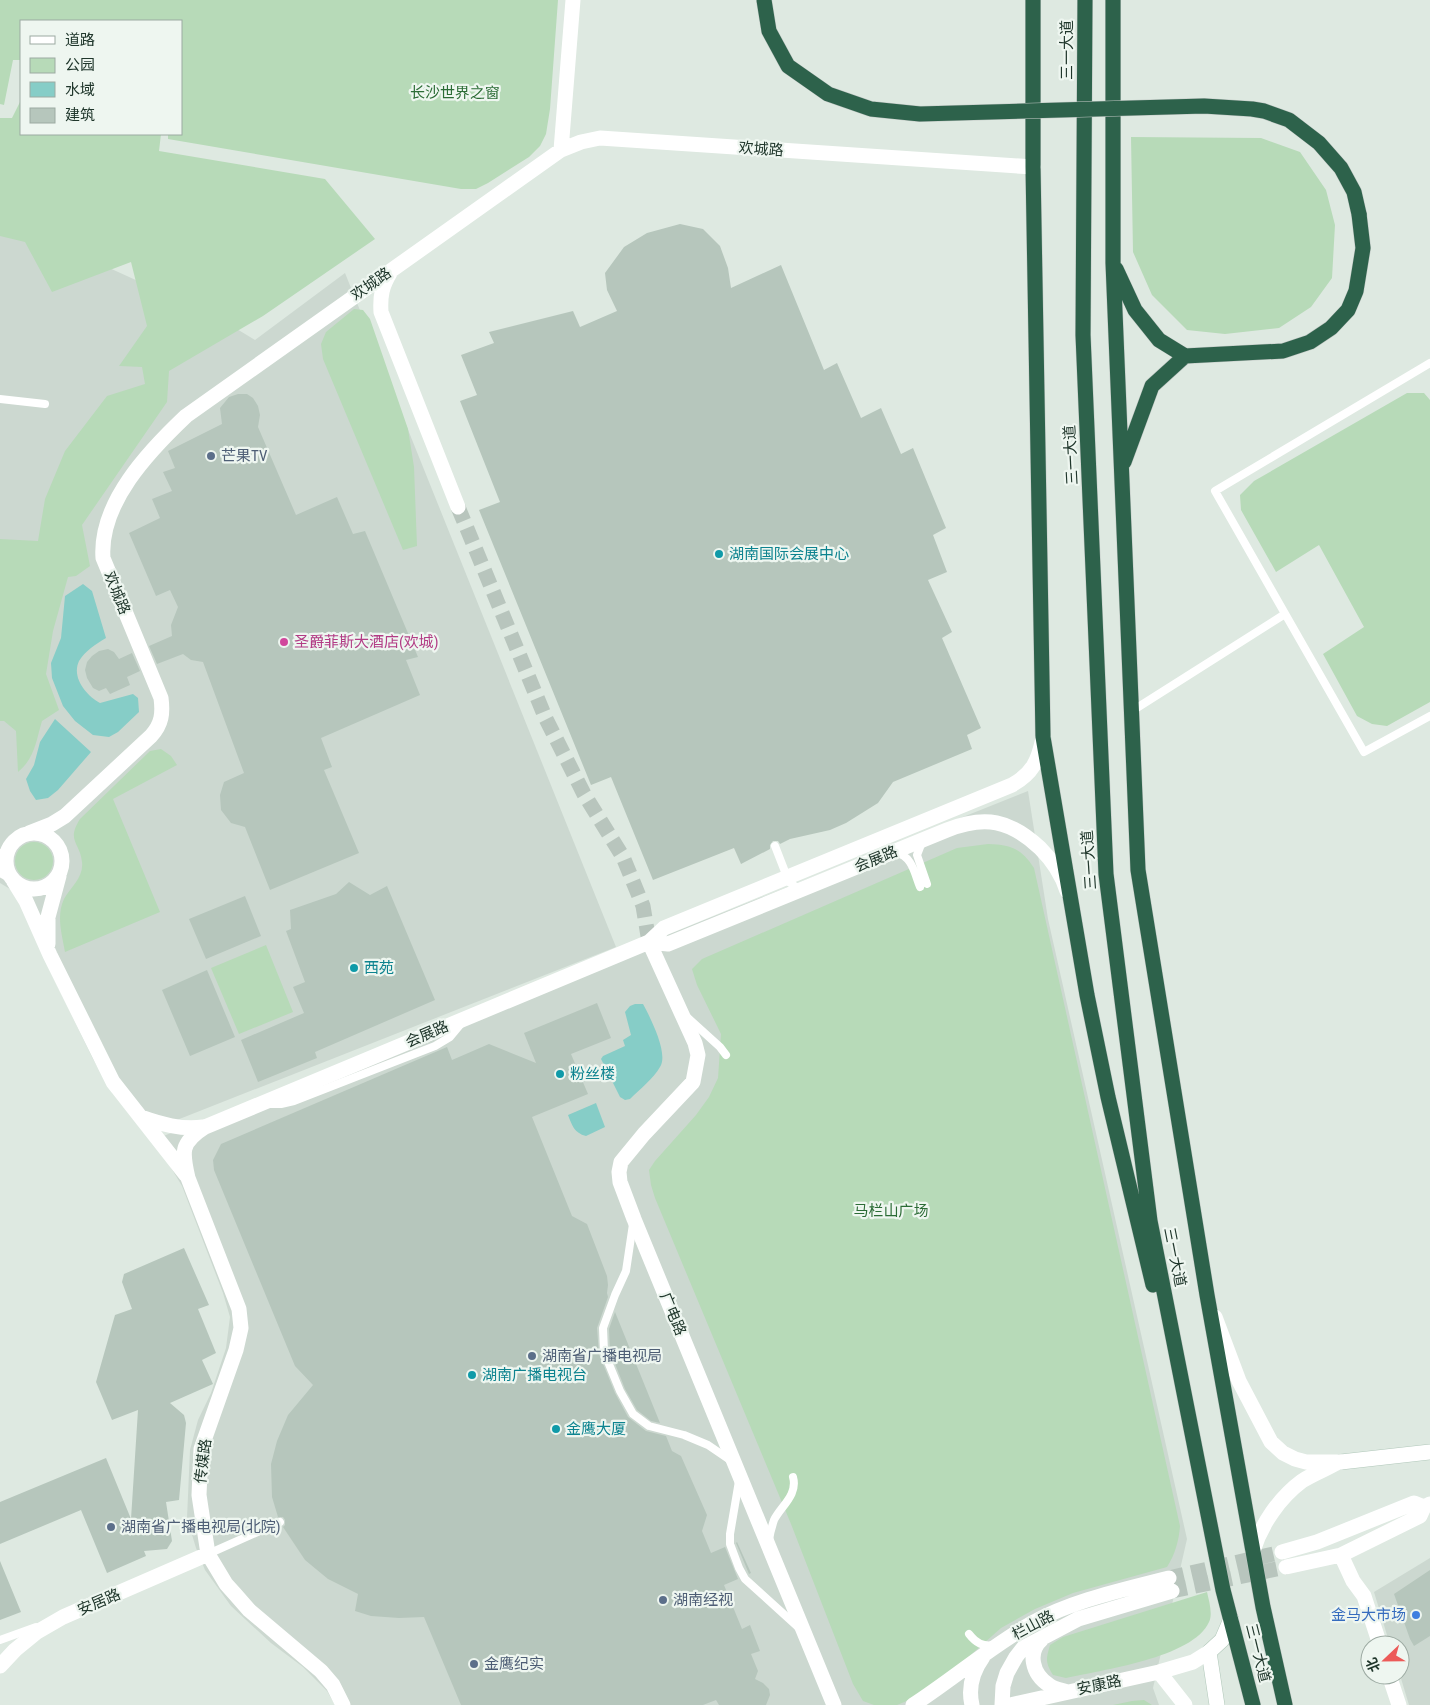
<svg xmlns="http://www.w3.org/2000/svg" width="1430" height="1705" font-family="'Roboto Condensed','Noto Sans SC',sans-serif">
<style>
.built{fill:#ccd8d0}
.green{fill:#b7dab8}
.water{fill:#86cdc7}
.building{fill:#b6c6bc}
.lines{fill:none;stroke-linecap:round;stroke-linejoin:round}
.street-tunnel{stroke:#b8c5bd;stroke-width:15;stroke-dasharray:15 8;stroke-linecap:butt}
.secondary-casing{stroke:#b1c8ba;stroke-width:16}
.highway-casing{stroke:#c1c7c4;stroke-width:16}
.lane{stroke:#fff;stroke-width:8}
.street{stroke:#fff;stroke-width:15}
.secondary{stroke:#fff;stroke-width:15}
.highway{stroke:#2d624b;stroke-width:15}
.highway-bridge-casing{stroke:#c1c7c4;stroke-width:16;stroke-linecap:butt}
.highway-bridge{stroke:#2d624b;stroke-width:15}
.service-dot{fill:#5c6f8a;stroke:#eef6f0;stroke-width:2}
.culture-dot{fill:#0f9aa8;stroke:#eef6f0;stroke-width:2}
.hotel-dot{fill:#d1479c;stroke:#eef6f0;stroke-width:2}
.shop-dot{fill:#3f7fe0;stroke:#eef6f0;stroke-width:2}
.labels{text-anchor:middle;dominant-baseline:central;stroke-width:4.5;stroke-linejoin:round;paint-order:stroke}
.street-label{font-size:15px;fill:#20372c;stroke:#eef6f0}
.park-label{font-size:15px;fill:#2c6c36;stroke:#eef6f0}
.service-label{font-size:15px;fill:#4e5e75;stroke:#eef6f0;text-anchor:start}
.culture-label{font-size:15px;fill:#0d838f;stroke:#eef6f0;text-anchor:start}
.hotel-label{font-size:15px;fill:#b23c85;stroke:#eef6f0;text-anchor:start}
.shop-label{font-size:15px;fill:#366cbe;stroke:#eef6f0;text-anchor:end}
</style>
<rect width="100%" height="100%" fill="#dee9e1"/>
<path class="built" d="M 0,223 L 61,246 L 217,317 L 255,340 L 345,273 L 616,947 L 144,1133 L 113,1094 L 93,1059 L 51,973 L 18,899 L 10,889 L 0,883 Z
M 1028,791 L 1048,919 L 1187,1539 L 1153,1688 L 1159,1705 L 335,1705 L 327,1691 L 303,1667 L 271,1643 L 231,1606 L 205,1570 L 196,1548 L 187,1518 L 190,1450 L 198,1420 L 211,1393 L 226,1348 L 230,1317 L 223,1293 L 182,1186 L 170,1166 L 151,1141 Z
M 1430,1558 L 1430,1705 L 1409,1705 L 1400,1675 L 1400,1645 L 1390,1645 L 1374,1592 Z"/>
<path class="green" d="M 0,0 L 558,0 L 550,109 L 546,134 L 540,146 L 529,157 L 488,183 L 476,189 L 461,189 L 168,139 L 168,134 L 181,134 L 181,21 L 21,21 L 21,60 L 13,60 L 4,105 L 0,104 Z
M 21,100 L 21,134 L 161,134 L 159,151 L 325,179 L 375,239 L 263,316 L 169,371 L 167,402 L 82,525 L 90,566 L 76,576 L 68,577 L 53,631 L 46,674 L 59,710 L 42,721 C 36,741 35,758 18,772 L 16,731 L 4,721 L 0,721 L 0,539 L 38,541 L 45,499 L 65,451 L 107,396 L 145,384 L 142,367 L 119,366 L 147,326 L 131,262 L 52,292 L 25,242 L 0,236 L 0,118 L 12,118 Z
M 1131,137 L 1261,138 L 1300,152 L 1326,190 L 1335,225 L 1332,278 L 1311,307 L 1279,328 L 1225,334 L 1187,330 L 1152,295 L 1133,252 Z
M 354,309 L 363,310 L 370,319 L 408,429 L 414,467 L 417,546 L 403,550 L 323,359 L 321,344 L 326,332 Z
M 1407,393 L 1424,393 L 1430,400 L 1430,702 L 1387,726 L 1372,724 L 1357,716 L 1323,654 L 1364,627 L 1319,545 L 1276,572 L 1241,510 L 1240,495 L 1254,481 Z
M 161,749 L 171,756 L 177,765 L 113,799 L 160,912 L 65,952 C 62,935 56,916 64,899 C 71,887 84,877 82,862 C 80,842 66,841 80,819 L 150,751 Z
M15 861a19 19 0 1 1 38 0a19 19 0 1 1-38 0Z
M 988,844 C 1011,845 1021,848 1034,868 L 1180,1526 C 1179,1540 1175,1555 1167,1567 L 1073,1593 L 1035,1609 L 1001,1628 L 965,1660 L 914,1698 L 897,1705 L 874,1705 L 863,1701 L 853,1684 L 791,1524 L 655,1198 L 651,1185 L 649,1170 L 655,1161 L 696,1115 L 709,1097 L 718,1078 L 721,1034 L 697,985 L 692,969 L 702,959 L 957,848 Z
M 266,945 L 293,1012 L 239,1034 L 211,968 Z
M 1207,1592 C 1209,1601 1213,1614 1209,1622 C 1193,1658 1101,1670 1066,1678 L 1053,1675 C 1045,1662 1046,1659 1050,1645 L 1063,1637 Z
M 1144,1700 L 1152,1705 L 1113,1705 L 1132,1701 Z"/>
<path class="water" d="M 83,584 L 92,591 L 106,638 C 96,644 85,651 79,661 C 71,678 87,696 100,703 L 133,694 L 138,698 L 139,712 L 118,732 L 109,737 L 93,735 L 75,721 L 63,706 L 52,678 L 51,663 L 61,638 L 65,596 Z
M 55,719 L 91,752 L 58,790 L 48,798 L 36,800 L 30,791 L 26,779 L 34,765 L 40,742 Z
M 635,1004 L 643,1004 C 650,1017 669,1054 660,1067 C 653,1079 640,1089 630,1099 L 625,1100 L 620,1097 L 601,1059 L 603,1056 L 625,1046 L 623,1040 L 631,1035 L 625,1012 L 630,1006 Z
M 596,1103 L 605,1127 L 586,1136 C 574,1133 572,1125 568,1115 Z"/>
<path class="building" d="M 680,224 L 703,229 L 720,246 L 728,268 L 731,288 L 781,265 L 824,370 L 837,363 L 861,418 L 881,408 L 901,454 L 913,448 L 946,528 L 933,535 L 947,572 L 928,580 L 952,632 L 942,638 L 981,728 L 967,735 L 972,749 L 893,782 L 878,803 L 846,823 L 830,830 L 790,839 L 780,844 L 778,841 L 773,841 L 770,845 L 770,849 L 741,864 L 734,848 L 653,880 L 611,777 L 591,785 L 479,510 L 500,502 L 460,401 L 477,395 L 461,355 L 494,343 L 489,332 L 573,311 L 580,327 L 617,311 L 607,290 L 605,273 L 624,247 L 647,233 Z
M 238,394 L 247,394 L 253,398 L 258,406 L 260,415 L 258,427 L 296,515 L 337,497 L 353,534 L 365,531 L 418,657 L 406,660 L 420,695 L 321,738 L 332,767 L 324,770 L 359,853 L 270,890 L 245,827 L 231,823 L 221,810 L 220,795 L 224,782 L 244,773 L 203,662 L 191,660 L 183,654 L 157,664 L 149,646 L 172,636 L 171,625 L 178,607 L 170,590 L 156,596 L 129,533 L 160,518 L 152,499 L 172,491 L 163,472 L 175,468 L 168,451 L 222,424 L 220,408 L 229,397 Z
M 108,649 L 114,652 L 119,659 L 132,653 L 140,671 L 127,677 L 130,685 L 110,694 L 106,688 L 99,691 L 93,688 L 87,678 L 85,670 L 87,662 L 92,656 L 99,651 Z
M 349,882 L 370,895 L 387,886 L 435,1000 L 315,1052 L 317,1058 L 258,1082 L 241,1040 L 304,1013 L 293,987 L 305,982 L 286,931 L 291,929 L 290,910 L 336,894 Z
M 245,896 L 261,936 L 206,959 L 189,919 Z
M 207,970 L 235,1037 L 190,1056 L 162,990 Z
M 597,1003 L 611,1038 L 571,1054 L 588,1094 L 532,1117 L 572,1216 L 587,1224 L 607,1276 L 608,1285 L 607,1293 L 608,1297 L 597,1328 L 599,1354 L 615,1393 L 628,1417 L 646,1431 L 666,1436 L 672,1451 L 681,1456 L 707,1515 L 702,1531 L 711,1553 L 725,1547 L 738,1579 L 724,1585 L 742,1629 L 750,1625 L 760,1651 L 751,1654 L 758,1671 L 755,1679 L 763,1683 L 769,1689 L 770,1695 L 766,1705 L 719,1705 L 716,1700 L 703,1705 L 461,1705 L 424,1617 L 399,1618 L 371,1616 L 355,1611 L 358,1594 L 328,1579 L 305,1560 L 283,1527 L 285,1525 L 285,1520 L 283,1517 L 278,1517 L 272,1497 L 271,1464 L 277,1441 L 288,1415 L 313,1385 L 295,1366 L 214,1170 L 213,1160 L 221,1144 L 447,1047 L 452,1060 L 489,1044 L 536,1063 L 524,1033 Z
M 184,1248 L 209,1305 L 198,1309 L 216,1353 L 202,1360 L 213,1384 L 170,1403 L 184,1415 L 186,1423 L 179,1500 L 166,1502 L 172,1541 L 167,1549 L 144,1551 L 146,1556 L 107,1573 L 81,1510 L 0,1544 L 0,1502 L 106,1458 L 131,1519 L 138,1410 L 112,1420 L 96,1382 L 115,1315 L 132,1309 L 122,1282 L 124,1274 Z
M 615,1312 L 660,1423 L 651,1421 L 637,1410 L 625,1389 L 610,1351 L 609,1329 Z
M 737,1542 L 751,1573 L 749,1574 L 736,1543 Z
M 0,1561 L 21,1612 L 0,1620 Z
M 1430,1570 L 1430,1636 L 1414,1646 L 1410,1639 L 1394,1594 Z"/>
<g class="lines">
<path class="street-tunnel" d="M 458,507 L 546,719 L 584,794 L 623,857 L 643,906 L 649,942
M 1169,1578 L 1282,1552
M 1172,1591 L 1286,1567"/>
<g class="secondary-casing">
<path id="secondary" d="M 1341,1462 L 1430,1452
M 1217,1705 L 1209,1652 L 1222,1640 L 1231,1619"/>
</g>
<g class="highway-casing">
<path id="highway" d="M 1033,0 L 1033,167 L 1043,737 L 1087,995 L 1108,1097 L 1153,1285
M 1085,0 L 1083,335 L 1106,874 L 1150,1221 L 1223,1590 L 1253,1705
M 1113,0 L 1113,263 L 1138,870 L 1207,1295 L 1263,1607 L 1285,1705
M 1116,269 L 1135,310 L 1159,340 L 1185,356 L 1283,351 L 1310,342 L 1331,328 L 1348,310 L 1356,291 L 1363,248 L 1359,214
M 1124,462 L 1152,386 L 1185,356"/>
</g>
<path class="lane" d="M 1430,363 L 1215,491 L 1364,752 L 1430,716
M 0,399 L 45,404
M 1132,711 L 1285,614
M 922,842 L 917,855 L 927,884
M 775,846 L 789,882 L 800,890
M 896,853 C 912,855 915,875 920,887
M 0,855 L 10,846
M 0,873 L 13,880
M 688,1018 L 720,1047 L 726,1055
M 270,1104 L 281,1104 L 294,1101 L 435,1046 L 450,1037 L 460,1025
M 633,1224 L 626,1271 L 615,1295 L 603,1328 L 604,1352 L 620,1391 L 633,1414 L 649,1426 L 684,1435 L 708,1445 L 730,1460
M 739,1481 L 730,1534 L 730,1544 L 739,1568 L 745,1579 L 798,1627
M 769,1540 C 770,1533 772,1526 774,1520 C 781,1506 798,1495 793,1477
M 208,1554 L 280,1522
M 969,1634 C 976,1643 983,1647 994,1645
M 0,1640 L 36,1627"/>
<path class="street" d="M 561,150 L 573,0
M 390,273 C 382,286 380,296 381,312 L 458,507
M6 861a28 28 0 1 1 56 0a28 28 0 1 1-56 0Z
M 29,833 L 52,824 L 65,816 L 151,736 C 162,724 163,713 161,698 L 103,558 C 99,503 149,451 186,416 L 561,150 L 581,142 L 600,138 L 1033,167
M 13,880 L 26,901 L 50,955 L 113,1082 L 186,1175
M 649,942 L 695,1043 L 698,1055 L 693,1082 L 644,1134 L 621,1162 L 619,1172 L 620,1182 L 634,1219 L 834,1705
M 649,942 L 668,944 L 947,830 C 985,815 1010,820 1040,848 C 1051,859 1062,875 1067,891
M 48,944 L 48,917 L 59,876
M 141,1117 C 161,1124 181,1130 203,1127
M 1215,1317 L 1239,1381 L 1271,1442 L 1283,1453 L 1295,1459 L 1306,1462 L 1341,1462
M 1253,1551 C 1261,1525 1279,1498 1302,1481 C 1313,1474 1326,1469 1337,1463
M 1282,1552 L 1317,1542 L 1414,1503 L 1424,1507
M 1341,1555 L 1353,1581 L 1364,1596 L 1380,1645
M 1286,1567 L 1341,1555 L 1420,1516 L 1424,1507 L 1430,1504
M 1042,1639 C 1027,1652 1032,1674 1049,1685 C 1054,1689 1062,1690 1068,1692
M 0,1666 L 15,1650 L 37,1632 L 63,1617 L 208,1554
M 1159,1672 L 1185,1705
M 1389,1675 L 1399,1705
M 343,1705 L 333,1685 L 321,1671 L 249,1610 L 235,1594 L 226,1584 L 208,1554 L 199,1495 L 201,1449 L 236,1350 L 241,1328 L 239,1309 L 188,1178 C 182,1152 180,1143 205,1127 L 649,942 L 664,928 L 1012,785 C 1033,773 1038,761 1043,738
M 913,1705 C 953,1679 990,1647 1032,1623 C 1074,1600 1123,1590 1169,1578
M 972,1705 C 968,1688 973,1671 983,1657
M 1002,1705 L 1003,1686 L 1007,1673 L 1016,1657 L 1023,1648 L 1078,1619 L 1172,1591
M 1010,1705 L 1159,1672 L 1193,1662 L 1209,1652"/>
<use href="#secondary" class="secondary"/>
<use href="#highway" class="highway"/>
<g class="highway-bridge-casing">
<path id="highway-bridge" d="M 764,0 L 769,31 L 788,66 L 828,94 L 871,109 L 920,114 L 1204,106 L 1252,109 L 1264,111 L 1289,120 L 1319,143 L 1341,168 L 1354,192 L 1359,214"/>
</g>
<use href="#highway-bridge" class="highway-bridge"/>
</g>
<g class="service-dot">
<circle cx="211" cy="456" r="5"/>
<circle cx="532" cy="1356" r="5"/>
<circle cx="111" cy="1527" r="5"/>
<circle cx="663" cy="1600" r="5"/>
<circle cx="474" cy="1664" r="5"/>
</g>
<g class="culture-dot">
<circle cx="719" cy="554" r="5"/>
<circle cx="354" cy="968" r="5"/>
<circle cx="560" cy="1074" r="5"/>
<circle cx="472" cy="1375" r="5"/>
<circle cx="556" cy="1429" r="5"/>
</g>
<circle class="hotel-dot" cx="284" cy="642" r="5"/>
<circle class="shop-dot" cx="1416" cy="1615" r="5"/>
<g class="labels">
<g class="street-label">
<text transform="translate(1067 50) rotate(-90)">三一大道</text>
<text transform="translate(761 149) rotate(4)">欢城路</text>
<text transform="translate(371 284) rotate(-35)">欢城路</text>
<text transform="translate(1071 455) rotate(-93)">三一大道</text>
<text transform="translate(117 593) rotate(68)">欢城路</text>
<text transform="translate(876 859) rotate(-22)">会展路</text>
<text transform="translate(1089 860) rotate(-94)">三一大道</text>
<text transform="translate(427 1034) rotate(-23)">会展路</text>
<text transform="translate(1175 1257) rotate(79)">三一大道</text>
<text transform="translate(673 1314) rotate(68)">广电路</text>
<text transform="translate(203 1461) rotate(-83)">传媒路</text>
<text transform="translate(99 1602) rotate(-23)">安居路</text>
<text transform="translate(1033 1625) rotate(-28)">栏山路</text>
<text transform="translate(1258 1653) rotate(76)">三一大道</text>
<text transform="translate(1099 1685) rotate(-12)">安康路</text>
</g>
<g class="park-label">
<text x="455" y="93">长沙世界之窗</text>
<text x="891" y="1211">马栏山广场</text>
</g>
<g class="service-label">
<text x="221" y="456">芒果TV</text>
<text x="542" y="1356">湖南省广播电视局</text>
<text x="121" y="1527">湖南省广播电视局(北院)</text>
<text x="673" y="1600">湖南经视</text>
<text x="484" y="1664">金鹰纪实</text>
</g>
<g class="culture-label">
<text x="729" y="554">湖南国际会展中心</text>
<text x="364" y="968">西苑</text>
<text x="570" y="1074">粉丝楼</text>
<text x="482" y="1375">湖南广播电视台</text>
<text x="566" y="1429">金鹰大厦</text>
</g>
<g class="hotel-label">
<text x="294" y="642">圣爵菲斯大酒店(欢城)</text>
</g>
<g class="shop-label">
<text x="1406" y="1615">金马大市场</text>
</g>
</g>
<rect x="20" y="20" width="162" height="115" fill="#eef6f0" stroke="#9caaa2"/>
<rect x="30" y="36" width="25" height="8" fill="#ffffff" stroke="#9caaa2"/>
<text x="65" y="45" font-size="15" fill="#20372c">道路</text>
<rect x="30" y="58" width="25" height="15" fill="#b7dab8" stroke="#9caaa2"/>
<text x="65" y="70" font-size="15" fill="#20372c">公园</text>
<rect x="30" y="82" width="25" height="15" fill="#86cdc7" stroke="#9caaa2"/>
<text x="65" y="95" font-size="15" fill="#20372c">水域</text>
<rect x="30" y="108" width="25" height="15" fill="#b6c6bc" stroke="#9caaa2"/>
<text x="65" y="120" font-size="15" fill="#20372c">建筑</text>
<g transform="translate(1385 1660) rotate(248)"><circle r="24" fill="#eef6f0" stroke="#9caaa2"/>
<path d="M0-4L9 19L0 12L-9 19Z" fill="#ec5a58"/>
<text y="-8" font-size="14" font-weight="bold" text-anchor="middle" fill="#20372c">北</text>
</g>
</svg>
